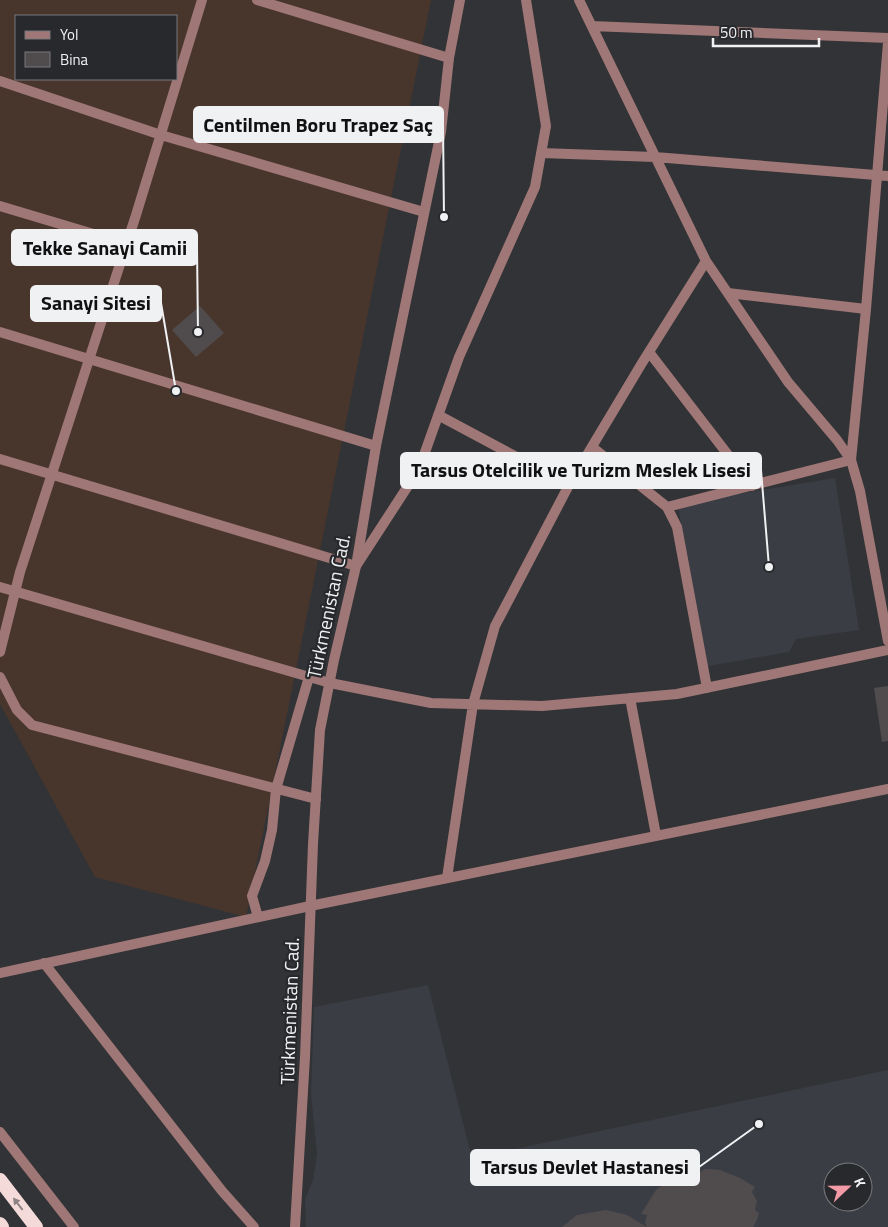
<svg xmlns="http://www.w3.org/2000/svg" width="888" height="1227" font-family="'Titillium Web',sans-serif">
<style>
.industrial{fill:#48362d;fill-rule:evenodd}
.built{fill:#3b3d45;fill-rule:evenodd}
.building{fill:#504c4d}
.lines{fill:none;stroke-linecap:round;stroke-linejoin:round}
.minor{stroke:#9f7776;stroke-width:10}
.tertiary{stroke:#9f7776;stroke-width:10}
.trunk{stroke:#f4dbda;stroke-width:14}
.oneway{fill:#8e8283}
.labels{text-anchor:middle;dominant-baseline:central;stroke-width:4.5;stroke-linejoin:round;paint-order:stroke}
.street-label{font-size:19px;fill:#f0f1f3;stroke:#28292c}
.leader{fill:none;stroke:#f0f1f3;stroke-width:2}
.callout-dot{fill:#f0f1f3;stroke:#28292c;stroke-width:2}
.callout{fill:#f0f1f3;stroke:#f0f1f3;stroke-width:2}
.callout-label{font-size:20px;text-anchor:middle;font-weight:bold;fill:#111}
</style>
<rect width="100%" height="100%" fill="#323336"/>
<path class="industrial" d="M 0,0 L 431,0 L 246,917 L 95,877 L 0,704 ZM 16,16 L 176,16 L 176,79 L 16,79 Z"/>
<path class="built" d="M 835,478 L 859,630 L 796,639 L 789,652 L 703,667 L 678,504 Z
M 428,985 L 472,1158 L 888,1070 L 888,1227 L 306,1227 L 305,1199 L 313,1180 L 317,1154 L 311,1094 L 314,1007 ZM 833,1172 L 863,1172 L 863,1202 L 833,1202 Z"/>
<path class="building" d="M 200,306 L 224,333 L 196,357 L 172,330 Z
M 888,686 L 888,741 L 882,742 L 874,688 Z
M 675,1162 L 678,1172 L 684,1171 L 685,1177 L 697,1174 L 705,1169 L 720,1170 L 740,1178 L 755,1187 L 752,1192 L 757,1201 L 755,1210 L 759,1213 L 756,1222 L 753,1227 L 647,1227 L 645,1223 L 647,1215 L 641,1214 L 656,1190 L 669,1181 L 664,1168 Z
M 606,1210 L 627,1215 L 647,1227 L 562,1227 L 577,1215 Z"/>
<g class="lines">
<path class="minor" d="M 257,0 L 449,58
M 579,0 L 706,261 L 788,382 L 837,440 L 851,460 L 860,491 L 888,641
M 592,26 L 888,38
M 0,81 L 161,135 L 424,212
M 541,153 L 655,157 L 888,176
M 0,206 L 127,244
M 728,293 L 866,309
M 0,332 L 376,446
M 649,352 L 752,486
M 438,415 L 569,485
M 592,447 L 667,507 L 677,527 L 707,688
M 0,459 L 356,566 L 419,469 L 459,357 L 535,187 L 546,126 L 526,0
M 667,507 L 851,460 L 866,309 L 888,43
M 0,587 L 330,683 L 431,703 L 542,706 L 677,694 L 888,650
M 0,652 L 20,572 L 136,215 L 202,0
M 0,677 L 17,710 L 32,725 L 316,799
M 630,698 L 656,835
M 447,878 L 473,704 L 495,626 L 569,485 L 642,363 L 706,261
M 258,917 L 252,896 L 265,861 L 272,830 L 276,789 L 309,677
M 44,963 L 222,1191 L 254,1227
M 0,973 L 310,906 L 888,789"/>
<path class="tertiary" d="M 0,1132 L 74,1227
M 295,1227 L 305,1057 L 313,844 L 320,730 L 334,660 L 356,566 L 376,446 L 441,132 L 449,58 L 460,0"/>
<path class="trunk" d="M 0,1180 L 36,1227
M 0,1224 L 2,1227"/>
</g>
<defs><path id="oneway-solid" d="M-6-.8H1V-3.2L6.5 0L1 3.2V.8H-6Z" transform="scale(1.25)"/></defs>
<use class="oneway" href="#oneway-solid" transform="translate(18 1204) rotate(-128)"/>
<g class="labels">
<g class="street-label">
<text transform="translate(328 606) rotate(-78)">Türkmenistan Cad.</text>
<text transform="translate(289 1011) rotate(-88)">Türkmenistan Cad.</text>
</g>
</g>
<path class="leader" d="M444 217L443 125M198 332L197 248M176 391L161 303M769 567L761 470M759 1124L699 1167"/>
<g class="callout-dot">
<circle cx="444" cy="217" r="5"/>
<circle cx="198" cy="332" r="5"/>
<circle cx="176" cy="391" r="5"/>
<circle cx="769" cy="567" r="5"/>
<circle cx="759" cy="1124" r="5"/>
</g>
<g class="callout">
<rect x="194" y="107" width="249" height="35" rx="5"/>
<rect x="12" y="230" width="185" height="35" rx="5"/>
<rect x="31" y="286" width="130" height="35" rx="5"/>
<rect x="401" y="453" width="360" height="35" rx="5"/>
<rect x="471" y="1150" width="228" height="35" rx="5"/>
</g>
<g class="callout-label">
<text x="318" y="132">Centilmen Boru Trapez Saç</text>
<text x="105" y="255">Tekke Sanayi Camii</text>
<text x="96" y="310">Sanayi Sitesi</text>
<text x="581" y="477">Tarsus Otelcilik ve Turizm Meslek Lisesi</text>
<text x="585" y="1174">Tarsus Devlet Hastanesi</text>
</g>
<rect x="15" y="15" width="162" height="65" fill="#28292c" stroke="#78797c"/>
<rect x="25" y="31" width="25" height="8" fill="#9f7776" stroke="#78797c"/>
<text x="60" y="40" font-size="15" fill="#f0f1f3">Yol</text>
<rect x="25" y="52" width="25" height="15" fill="#504c4d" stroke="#78797c"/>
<text x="60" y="65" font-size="15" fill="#f0f1f3">Bina</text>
<g transform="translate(848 1187) rotate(68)"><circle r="24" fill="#28292c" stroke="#78797c"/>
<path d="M0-4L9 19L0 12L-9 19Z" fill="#f39aa7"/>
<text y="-8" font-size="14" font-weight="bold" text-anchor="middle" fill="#f0f1f3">K</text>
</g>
<path d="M713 38v8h106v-8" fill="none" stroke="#f0f1f3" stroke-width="2.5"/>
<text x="720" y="38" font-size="15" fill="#f0f1f3" stroke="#28292c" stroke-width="4" paint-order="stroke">50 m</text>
</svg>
